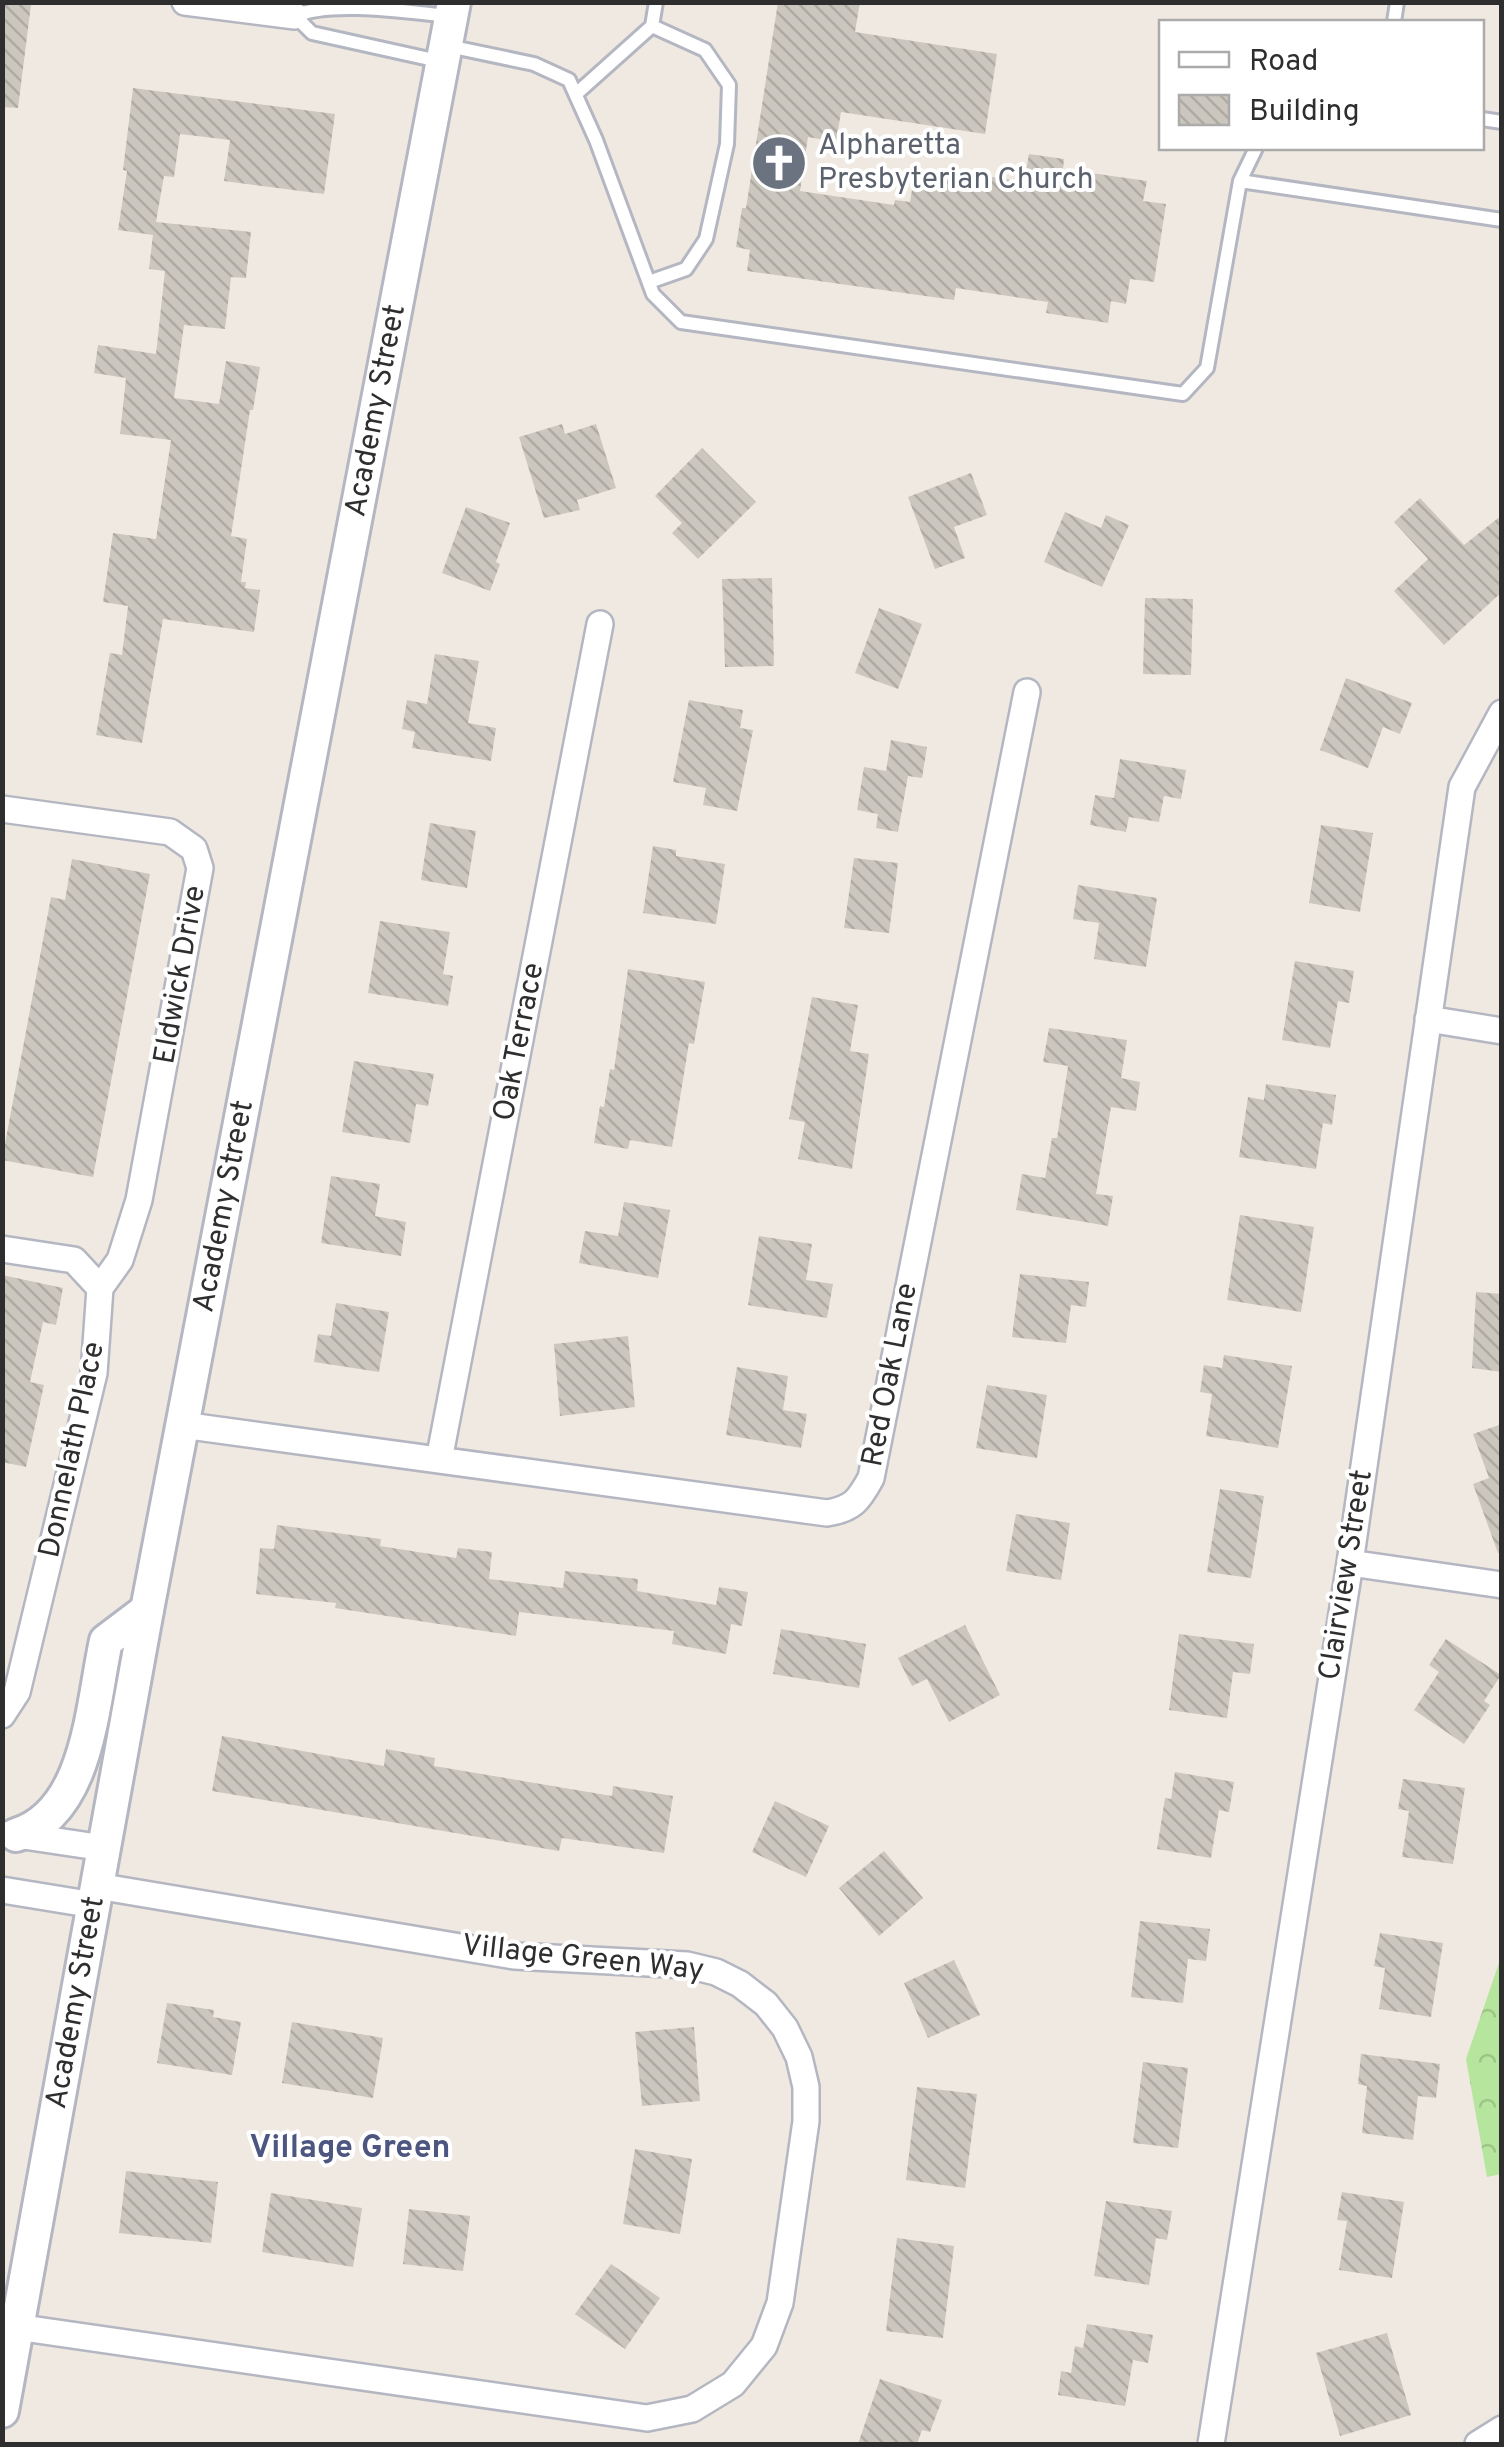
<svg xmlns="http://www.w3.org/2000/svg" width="1504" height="2447" font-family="Overpass,sans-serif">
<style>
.forest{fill:url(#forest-crowns)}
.building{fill:url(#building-back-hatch)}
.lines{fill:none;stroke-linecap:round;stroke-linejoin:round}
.lane-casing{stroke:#b4b7c1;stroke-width:18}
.street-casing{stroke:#b4b7c1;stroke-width:30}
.secondary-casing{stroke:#b4b7c1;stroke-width:38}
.lane{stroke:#fff;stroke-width:12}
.street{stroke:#fff;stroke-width:25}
.secondary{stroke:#fff;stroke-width:32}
.labels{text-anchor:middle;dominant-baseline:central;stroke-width:8;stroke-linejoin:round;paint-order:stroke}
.worship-label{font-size:30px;fill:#5b616d;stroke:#fff;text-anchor:start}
.street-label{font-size:30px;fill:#2e2e2e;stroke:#fff}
.neighbourhood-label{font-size:32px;font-weight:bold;fill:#4d5680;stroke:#fff}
</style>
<defs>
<pattern id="forest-crowns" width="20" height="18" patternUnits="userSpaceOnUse" patternTransform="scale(2.5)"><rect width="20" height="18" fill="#b6e59e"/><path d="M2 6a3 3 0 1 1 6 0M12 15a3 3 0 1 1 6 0" fill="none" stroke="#9dc588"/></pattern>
<pattern id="building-back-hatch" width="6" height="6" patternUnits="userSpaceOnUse" patternTransform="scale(2.5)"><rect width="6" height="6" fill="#cbc7bf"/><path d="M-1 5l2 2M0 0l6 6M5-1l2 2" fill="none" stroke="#afaba4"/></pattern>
</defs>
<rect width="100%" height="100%" fill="#efe9e1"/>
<path class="forest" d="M 1501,1957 L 1501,2174 L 1487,2177 L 1466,2059 Z"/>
<path class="building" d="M 2,2 L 31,5 L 18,108 L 2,107 Z
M 778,2 L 860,2 L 855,32 L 997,54 L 985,134 L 841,112 L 836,142 L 808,137 L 800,191 L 894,205 L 895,200 L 910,202 L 915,171 L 960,179 L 961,172 L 1024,182 L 1029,154 L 1064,159 L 1063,169 L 1147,181 L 1143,201 L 1166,204 L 1154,282 L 1130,279 L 1126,304 L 1111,301 L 1108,323 L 1046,313 L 1048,302 L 956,288 L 954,300 L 747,271 L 750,250 L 736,247 L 742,208 L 746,208 Z
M 133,88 L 335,114 L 324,194 L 224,181 L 230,140 L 180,134 L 174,177 L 164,176 L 156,222 L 251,232 L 246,278 L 231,277 L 225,329 L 184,325 L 174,398 L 219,404 L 226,361 L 260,367 L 253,410 L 250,410 L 231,536 L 247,539 L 241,582 L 246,582 L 245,588 L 260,590 L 254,632 L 163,619 L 142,743 L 96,735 L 110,653 L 122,655 L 128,606 L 103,602 L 113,533 L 156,539 L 171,440 L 120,434 L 126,378 L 94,373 L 98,345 L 156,354 L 165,271 L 149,269 L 153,235 L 118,230 L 127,171 L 123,170 Z
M 562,424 L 565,434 L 596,424 L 616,488 L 577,500 L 580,510 L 544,518 L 519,437 Z
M 702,448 L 756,502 L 698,559 L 672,533 L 682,523 L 655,496 Z
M 971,473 L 987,515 L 954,527 L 965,558 L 935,569 L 908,497 Z
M 1420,498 L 1464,545 L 1502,515 L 1502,592 L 1444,645 L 1394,591 L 1428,559 L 1394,522 Z
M 466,507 L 510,523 L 496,562 L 500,564 L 490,591 L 442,573 Z
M 1065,512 L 1101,528 L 1106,515 L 1129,525 L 1102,587 L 1044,562 Z
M 772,578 L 774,666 L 725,667 L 722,579 Z
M 1145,598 L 1193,599 L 1191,675 L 1143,674 Z
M 879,608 L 922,624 L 898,689 L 855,673 Z
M 435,654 L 479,661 L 468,723 L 496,728 L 491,761 L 412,748 L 415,732 L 402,729 L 407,700 L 427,704 Z
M 1346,678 L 1412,703 L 1400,734 L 1383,727 L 1368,768 L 1320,750 Z
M 689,700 L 743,710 L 740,728 L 753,730 L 737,811 L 703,805 L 706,788 L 673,782 Z
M 891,740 L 927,747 L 922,778 L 908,776 L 898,832 L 876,828 L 878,814 L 857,810 L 864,767 L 886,771 Z
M 1120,759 L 1186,770 L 1181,799 L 1164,796 L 1159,822 L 1129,817 L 1126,832 L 1090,825 L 1095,795 L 1114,798 Z
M 430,823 L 476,831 L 467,888 L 421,880 Z
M 1321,825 L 1373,833 L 1360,912 L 1309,903 Z
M 653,846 L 676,850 L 676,856 L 725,864 L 716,924 L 643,913 Z
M 854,858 L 898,863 L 889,933 L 844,928 Z
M 72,859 L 150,874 L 93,1177 L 2,1160 L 51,897 L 65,900 Z
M 1078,885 L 1157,898 L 1146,967 L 1094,959 L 1099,923 L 1073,919 Z
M 380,921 L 450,932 L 443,974 L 453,976 L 448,1006 L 368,993 Z
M 1295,961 L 1354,971 L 1349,1003 L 1338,1001 L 1330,1048 L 1282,1040 Z
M 628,969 L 705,982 L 694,1044 L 689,1043 L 672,1147 L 630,1140 L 628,1149 L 594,1143 L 600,1106 L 604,1107 L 610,1069 L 614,1070 Z
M 812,997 L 858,1005 L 850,1051 L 869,1054 L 852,1169 L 798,1159 L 805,1122 L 789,1119 Z
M 1049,1028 L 1127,1040 L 1121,1078 L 1140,1082 L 1136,1111 L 1111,1107 L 1096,1194 L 1113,1196 L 1108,1226 L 1016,1210 L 1022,1174 L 1045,1178 L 1052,1138 L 1057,1138 L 1068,1066 L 1043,1062 Z
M 354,1061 L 434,1074 L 428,1106 L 416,1104 L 410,1143 L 342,1132 Z
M 1266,1084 L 1336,1095 L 1332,1125 L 1323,1123 L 1316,1169 L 1239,1157 L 1248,1097 L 1264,1100 Z
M 331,1176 L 380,1184 L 375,1216 L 406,1222 L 401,1256 L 321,1243 Z
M 624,1202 L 670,1210 L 658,1278 L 579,1263 L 585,1231 L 618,1236 Z
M 1240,1215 L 1314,1227 L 1301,1312 L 1227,1300 Z
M 759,1236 L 812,1244 L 806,1280 L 833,1284 L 827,1318 L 748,1305 Z
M 1020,1274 L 1089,1282 L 1086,1307 L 1071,1305 L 1066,1343 L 1012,1337 Z
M 2,1275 L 63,1288 L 56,1325 L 43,1322 L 30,1382 L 44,1385 L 26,1467 L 2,1462 Z
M 1476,1292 L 1502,1294 L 1502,1372 L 1472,1368 Z
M 336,1303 L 389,1312 L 379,1372 L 314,1362 L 318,1334 L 331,1336 Z
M 628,1336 L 635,1407 L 560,1416 L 554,1344 Z
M 1224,1355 L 1292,1366 L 1278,1448 L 1206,1436 L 1212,1394 L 1200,1392 L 1204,1365 L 1222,1368 Z
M 737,1367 L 788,1376 L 783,1410 L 807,1414 L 801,1448 L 726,1435 Z
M 987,1385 L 1047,1395 L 1037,1458 L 976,1448 Z
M 1502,1424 L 1502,1553 L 1498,1553 L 1473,1484 L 1489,1478 L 1473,1434 Z
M 1220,1489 L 1264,1496 L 1251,1578 L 1207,1572 Z
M 1016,1514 L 1070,1523 L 1061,1580 L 1006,1571 Z
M 277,1525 L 381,1539 L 380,1546 L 456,1558 L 458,1548 L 492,1552 L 489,1579 L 563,1588 L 565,1571 L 638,1579 L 637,1591 L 716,1605 L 719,1587 L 748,1592 L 742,1626 L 731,1624 L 726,1654 L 672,1644 L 674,1631 L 519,1612 L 516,1636 L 335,1608 L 336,1603 L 256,1594 L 260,1548 L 274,1549 Z
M 965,1625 L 1000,1695 L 949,1722 L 927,1679 L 912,1686 L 898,1658 Z
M 781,1629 L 866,1644 L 859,1688 L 773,1674 Z
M 1179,1634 L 1254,1644 L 1250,1674 L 1233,1672 L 1227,1718 L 1169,1710 Z
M 1446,1639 L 1501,1675 L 1484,1701 L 1490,1705 L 1464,1744 L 1414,1710 L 1439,1672 L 1429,1665 Z
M 222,1736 L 384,1766 L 386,1749 L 435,1758 L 434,1766 L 612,1796 L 613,1786 L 673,1796 L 664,1853 L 562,1838 L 559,1851 L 212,1791 Z
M 1175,1772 L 1234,1782 L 1229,1812 L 1219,1810 L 1211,1858 L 1157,1849 L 1165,1798 L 1171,1799 Z
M 1403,1779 L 1465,1788 L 1453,1864 L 1402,1857 L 1409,1811 L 1398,1809 Z
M 775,1801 L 829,1826 L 806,1877 L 752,1852 Z
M 884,1851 L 923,1898 L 879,1936 L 839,1888 Z
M 1140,1921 L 1210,1929 L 1206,1961 L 1188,1959 L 1183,2003 L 1131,1997 Z
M 1380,1933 L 1443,1943 L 1431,2017 L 1379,2009 L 1385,1968 L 1374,1966 Z
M 954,1960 L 980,2015 L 928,2038 L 904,1983 Z
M 167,2003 L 214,2010 L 213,2017 L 241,2022 L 232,2075 L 157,2063 Z
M 292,2022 L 383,2038 L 373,2098 L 282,2083 Z
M 694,2027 L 700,2101 L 642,2106 L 635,2032 Z
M 1361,2054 L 1440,2064 L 1436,2098 L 1418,2096 L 1413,2140 L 1362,2133 L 1367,2086 L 1358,2084 Z
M 1143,2062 L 1188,2068 L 1178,2148 L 1133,2143 Z
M 917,2087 L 977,2094 L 965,2188 L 906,2180 Z
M 635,2149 L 692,2159 L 680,2234 L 623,2224 Z
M 126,2171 L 218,2182 L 211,2243 L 119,2233 Z
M 1342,2192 L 1404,2202 L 1392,2278 L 1339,2270 L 1347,2221 L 1337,2220 Z
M 271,2193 L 362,2208 L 353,2267 L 262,2252 Z
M 1106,2201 L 1172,2211 L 1167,2240 L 1156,2238 L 1149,2285 L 1094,2276 Z
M 409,2209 L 470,2216 L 463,2271 L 403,2264 Z
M 897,2238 L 954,2246 L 943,2338 L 886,2331 Z
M 611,2264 L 660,2298 L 625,2349 L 575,2314 Z
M 1087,2324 L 1153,2335 L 1148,2363 L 1133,2360 L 1125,2406 L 1058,2395 L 1061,2371 L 1071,2373 L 1075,2346 L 1083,2348 Z
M 1387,2333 L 1411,2415 L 1340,2436 L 1316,2353 Z
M 880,2379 L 942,2400 L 930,2432 L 922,2430 L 917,2444 L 858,2444 Z"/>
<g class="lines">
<g class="lane-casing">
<path id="lane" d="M 1394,22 L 1397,2
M 448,46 L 534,64 L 569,80 L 596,140 L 653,294 L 681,322 L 1183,394 L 1207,368 L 1240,181 L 1502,220
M 443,62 L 312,33 L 295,16 C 330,0 408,12 449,16
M 576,94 L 652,26 L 656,2
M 1482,119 L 1502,122
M 1240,181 L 1256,148
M 649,282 L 686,269 L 706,239 L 727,144 L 729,85 L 705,50 L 652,26"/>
</g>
<g class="street-casing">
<path id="street" d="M 185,2 L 295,16
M 2,809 L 170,832 L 194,849 L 200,868 L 139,1200 L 120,1260 L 100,1288
M 1428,1019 L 1502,1031
M 2,1249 L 74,1260 L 100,1288 L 94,1373 L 17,1692 L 2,1715
M 182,1425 L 827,1513 C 853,1509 859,1500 871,1478 L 1027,692
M 439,1460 L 600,624
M 1350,1563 L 1502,1585
M 10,1834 L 104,1848
M 2,1890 L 94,1905
M 16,2327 L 647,2418 L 692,2409 L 733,2384 L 764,2346 L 780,2303 L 806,2121 L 806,2087 L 799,2057 L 785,2028 L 766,2004 L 740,1984 L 716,1972 L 687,1965 L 514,1956 L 97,1886
M 1211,2444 L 1350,1563 L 1462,787 L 1502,713
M 1478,2444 L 1502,2429"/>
</g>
<g class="secondary-casing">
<g id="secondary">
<path d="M 16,1835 C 89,1813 92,1704 106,1641 L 147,1610"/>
<path id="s1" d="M 2,2411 L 147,1610 L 454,2"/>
</g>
</g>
<use href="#lane" class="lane"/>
<use href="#street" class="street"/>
<use href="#secondary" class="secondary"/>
</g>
<defs>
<g id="church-disc" transform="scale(2.875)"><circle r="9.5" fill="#6b7280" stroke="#fff"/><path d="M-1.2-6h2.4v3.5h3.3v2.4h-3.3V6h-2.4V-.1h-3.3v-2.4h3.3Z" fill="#fff"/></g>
</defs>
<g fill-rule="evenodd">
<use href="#church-disc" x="779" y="163"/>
</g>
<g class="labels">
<g class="worship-label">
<text x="818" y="146">Alpharetta<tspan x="818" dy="34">Presbyterian Church</tspan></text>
</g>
<g class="street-label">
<text stroke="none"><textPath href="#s1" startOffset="2035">Academy Street</textPath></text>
<text transform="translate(181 975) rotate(-80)">Eldwick Drive</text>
<text transform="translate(520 1042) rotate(-79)">Oak Terrace</text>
<text stroke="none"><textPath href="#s1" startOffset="1225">Academy Street</textPath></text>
<text transform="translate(891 1375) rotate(-79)">Red Oak Lane</text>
<text transform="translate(73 1450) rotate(-78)">Donnelath Place</text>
<text transform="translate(1347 1575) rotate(-81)">Clairview Street</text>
<text transform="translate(583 1959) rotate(6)">Village Green Way</text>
<text stroke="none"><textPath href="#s1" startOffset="415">Academy Street</textPath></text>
</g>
<g class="neighbourhood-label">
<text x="350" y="2149">Village Green</text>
</g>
</g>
<rect width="1504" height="2447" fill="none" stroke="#2e2e2e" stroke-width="10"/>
<rect x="1159" y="20" width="325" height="130" fill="#ffffff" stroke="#ababab" stroke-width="2.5"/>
<rect x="1179" y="52" width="50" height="15" fill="#ffffff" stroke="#ababab" stroke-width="2.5"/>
<text x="1249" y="70" font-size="30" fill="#2e2e2e">Road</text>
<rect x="1179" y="95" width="50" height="30" fill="url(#building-back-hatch)" stroke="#ababab" stroke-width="2.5"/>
<text x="1249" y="120" font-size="30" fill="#2e2e2e">Building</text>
</svg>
